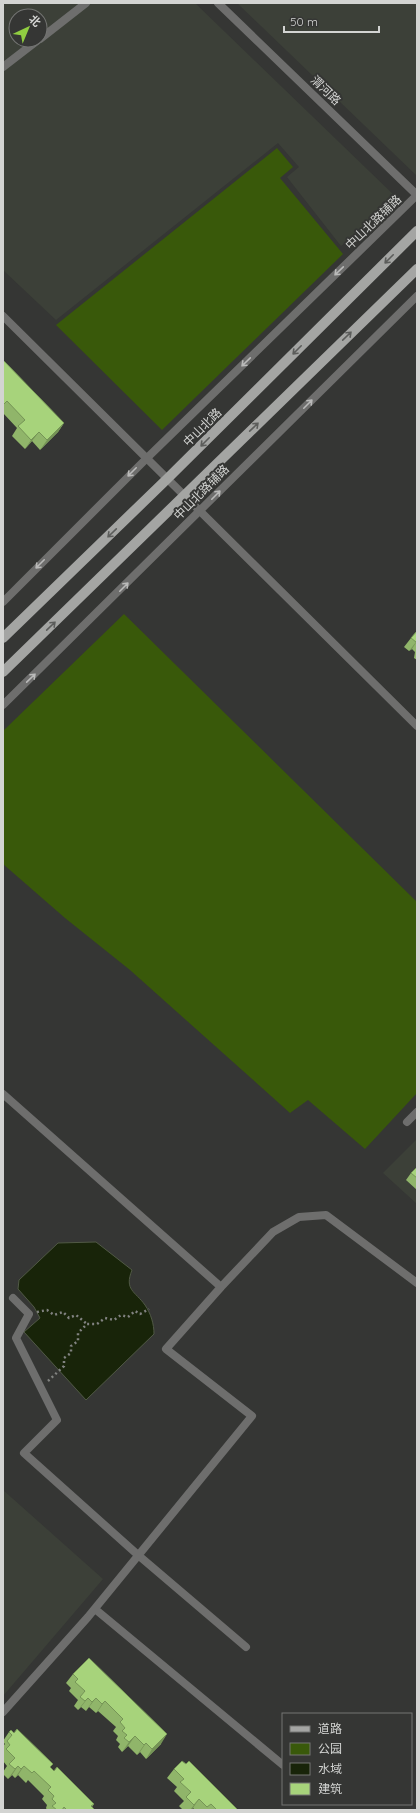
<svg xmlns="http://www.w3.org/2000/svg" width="420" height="1813" font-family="Quicksand,'Noto Sans SC',sans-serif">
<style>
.built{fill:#3c4038;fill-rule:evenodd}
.green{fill:#39590a}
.water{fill:#182409;stroke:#505945}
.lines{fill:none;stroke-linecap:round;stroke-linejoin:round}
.path{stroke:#818280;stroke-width:2.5;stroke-dasharray:2 3;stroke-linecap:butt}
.minor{stroke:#6e6e6d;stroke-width:8}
.tertiary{stroke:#6e6e6d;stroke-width:8}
.primary{stroke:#a4a5a3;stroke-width:10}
.wall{fill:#90b56a}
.shaded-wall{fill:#759456}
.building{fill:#a7d37b;stroke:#759456}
.oneway{stroke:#5c5d5b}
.oneway2{stroke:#babab9}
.labels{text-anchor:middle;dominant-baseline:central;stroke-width:4;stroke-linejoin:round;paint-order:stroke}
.street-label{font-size:12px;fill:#d3d4d2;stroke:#353634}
</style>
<rect width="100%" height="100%" fill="#353634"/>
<path class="built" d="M 3,3 L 195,3 L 398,199 L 341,246 L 287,177 L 299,167 L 278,143 L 56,320 L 3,270 ZM 16,16 L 40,16 L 40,40 L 16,40 Z
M 237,3 L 417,3 L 417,174 L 416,175 Z
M 417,1139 L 417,1204 L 383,1173 Z
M 3,1490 L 103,1579 L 3,1696 Z"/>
<path class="green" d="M 277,148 L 293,167 L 280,178 L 343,254 L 162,430 L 56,325 Z
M 124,614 L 417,902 L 417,1093 L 365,1149 L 308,1100 L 290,1113 L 130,970 L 65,918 L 3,864 L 3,731 Z"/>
<path class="water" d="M 96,1242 L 132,1270 C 124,1290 135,1291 145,1305 C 151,1314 154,1324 154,1334 L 86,1400 L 24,1332 L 40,1318 L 34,1307 L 18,1289 L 19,1280 L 58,1243 Z"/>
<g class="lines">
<path class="path" d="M 37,1312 L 47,1310 L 54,1315 L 63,1312 L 69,1318 L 76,1315 L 87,1324
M 48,1381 L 64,1366 L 64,1358 L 71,1353 L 71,1346 L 78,1341 L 78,1333 L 87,1324 L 97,1324 L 105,1318 L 114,1320 L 121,1315 L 128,1317 L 135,1311 L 140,1314 L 149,1309"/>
<path class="minor" d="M 40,39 L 86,3
M 3,67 L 38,40
M 3,602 L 147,458 L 417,195
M 3,705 L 417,296
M 3,1094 L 221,1287 L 166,1349 L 252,1416 L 88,1617 L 3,1712
M 221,1287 L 273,1232 L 299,1217 L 326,1215 L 417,1283
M 13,1298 L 29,1314 L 16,1338 L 57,1420 L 24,1453 L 138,1555 L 246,1647
M 95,1609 L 283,1765"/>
<path class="tertiary" d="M 218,3 L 417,195
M 3,316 L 417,726
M 407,1122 L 417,1112"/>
<path class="primary" d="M 3,638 L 167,479 L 417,231
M 3,672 L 417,269"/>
</g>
<path class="wall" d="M 3,360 L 64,423 L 58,432 L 40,450 L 32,441 L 25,449 L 12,436 L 17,428 L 3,413 Z
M 417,631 L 417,660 L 414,658 L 415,652 L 412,649 L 409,651 L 404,647 L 411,638 Z
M 417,1167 L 417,1190 L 406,1180 L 411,1173 Z
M 73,1674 L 161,1744 L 146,1759 L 140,1752 L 137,1755 L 128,1746 L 122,1752 L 118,1747 L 120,1744 L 116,1740 L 118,1736 L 113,1731 L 116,1727 L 98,1711 L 96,1713 L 89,1707 L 86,1711 L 81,1707 L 78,1710 L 74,1706 L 78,1700 L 69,1691 L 71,1688 L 66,1683 Z
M 9,1732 L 54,1771 L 94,1804 L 92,1807 L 94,1810 L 47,1810 L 46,1808 L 47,1805 L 42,1799 L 44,1796 L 28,1780 L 26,1783 L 18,1775 L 15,1778 L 12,1775 L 8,1779 L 3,1774 L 3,1772 L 7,1766 L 3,1761 L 3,1746 L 5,1744 L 3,1742 L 3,1741 Z
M 174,1769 L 238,1810 L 195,1810 L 193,1808 L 191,1810 L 183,1810 L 179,1806 L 184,1801 L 174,1791 L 177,1787 L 167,1778 Z"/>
<path class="shaded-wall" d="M 64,423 L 58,432 L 40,450 L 47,440 Z
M 39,432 L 32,441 L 25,449 L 31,440 Z
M 417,641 L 412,649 L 409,651 L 416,642 Z
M 88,1698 L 81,1707 L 78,1710 L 85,1701 Z
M 96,1698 L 89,1707 L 86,1711 L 92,1702 Z
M 105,1701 L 98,1711 L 96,1713 L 102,1704 Z
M 167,1734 L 161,1744 L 146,1759 L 152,1749 Z
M 135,1736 L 128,1746 L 122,1752 L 129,1742 Z
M 146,1743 L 140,1752 L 137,1755 L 144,1745 Z
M 18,1766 L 12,1775 L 8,1779 L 15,1769 Z
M 24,1766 L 18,1775 L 15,1778 L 21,1769 Z
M 199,1799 L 193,1808 L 191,1810 L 190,1810 L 194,1805 Z"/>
<path class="building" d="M 3,360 L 64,423 L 47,440 L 39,432 L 31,440 L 18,426 L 25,420 L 7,401 L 3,405 Z
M 417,631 L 417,641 L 416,642 L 411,638 Z
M 417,1167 L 417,1178 L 411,1173 Z
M 89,1658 L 167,1734 L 152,1749 L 146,1743 L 144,1745 L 135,1736 L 129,1742 L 124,1738 L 127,1735 L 122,1731 L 125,1728 L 120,1722 L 123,1719 L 105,1701 L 102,1704 L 96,1698 L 92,1702 L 88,1698 L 85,1701 L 80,1697 L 85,1691 L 75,1682 L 78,1679 L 73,1674 Z
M 17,1729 L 53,1764 L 50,1767 L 54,1771 L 57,1767 L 94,1804 L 91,1806 L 94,1809 L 93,1810 L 67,1810 L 64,1807 L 62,1810 L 57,1810 L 52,1806 L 56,1803 L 52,1799 L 54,1796 L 48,1790 L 51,1787 L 34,1771 L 32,1773 L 24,1766 L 21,1769 L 18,1766 L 15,1769 L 9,1764 L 15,1758 L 6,1749 L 10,1745 L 7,1741 L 12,1735 L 9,1732 L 11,1730 L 14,1733 Z
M 182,1761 L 186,1764 L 189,1761 L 238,1810 L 217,1810 L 211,1804 L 207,1807 L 199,1799 L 194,1805 L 186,1797 L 191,1792 L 180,1782 L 184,1779 L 174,1769 Z"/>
<defs><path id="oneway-shaft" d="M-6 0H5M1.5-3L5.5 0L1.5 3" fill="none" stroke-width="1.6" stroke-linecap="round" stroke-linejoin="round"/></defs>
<g class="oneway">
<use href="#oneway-shaft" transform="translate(389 259) rotate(135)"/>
<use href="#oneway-shaft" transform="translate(347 336) rotate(-44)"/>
<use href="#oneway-shaft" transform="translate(297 350) rotate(135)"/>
<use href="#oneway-shaft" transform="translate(254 427) rotate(-44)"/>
<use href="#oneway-shaft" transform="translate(205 442) rotate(135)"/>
<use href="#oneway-shaft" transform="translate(112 533) rotate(136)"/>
<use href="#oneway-shaft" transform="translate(51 626) rotate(-44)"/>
</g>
<g class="oneway2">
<use href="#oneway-shaft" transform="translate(339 271) rotate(136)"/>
<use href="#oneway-shaft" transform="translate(246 362) rotate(136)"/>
<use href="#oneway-shaft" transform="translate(308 404) rotate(-45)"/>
<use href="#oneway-shaft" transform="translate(132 472) rotate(135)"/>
<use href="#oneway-shaft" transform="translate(216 495) rotate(-45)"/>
<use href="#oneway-shaft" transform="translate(40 564) rotate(135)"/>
<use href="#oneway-shaft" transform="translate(124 587) rotate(-45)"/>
<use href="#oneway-shaft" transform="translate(31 678) rotate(-44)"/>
</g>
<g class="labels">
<g class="street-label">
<text transform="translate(326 90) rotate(44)">渭河路</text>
<text transform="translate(373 222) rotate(-44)">中山北路辅路</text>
<text transform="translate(202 427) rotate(-45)">中山北路</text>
<text transform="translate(201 492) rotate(-45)">中山北路辅路</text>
</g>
</g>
<rect width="420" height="1813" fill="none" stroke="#d3d4d2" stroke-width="8"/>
<rect x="282" y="1713" width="130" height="92" fill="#353634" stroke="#747573"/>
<rect x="290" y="1726" width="20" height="6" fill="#a4a5a3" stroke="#747573"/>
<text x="318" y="1733" font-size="12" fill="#d3d4d2">道路</text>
<rect x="290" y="1743" width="20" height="12" fill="#39590a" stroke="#747573"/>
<text x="318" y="1753" font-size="12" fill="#d3d4d2">公园</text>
<rect x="290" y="1763" width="20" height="12" fill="#182409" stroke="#747573"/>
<text x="318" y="1773" font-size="12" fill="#d3d4d2">水域</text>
<rect x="290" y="1783" width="20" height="12" fill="#a7d37b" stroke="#747573"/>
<text x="318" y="1793" font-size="12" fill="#d3d4d2">建筑</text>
<g transform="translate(28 28) rotate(44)"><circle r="19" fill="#353634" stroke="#747573"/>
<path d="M0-3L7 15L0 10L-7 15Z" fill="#90cd41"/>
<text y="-6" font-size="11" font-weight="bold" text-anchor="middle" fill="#d3d4d2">北</text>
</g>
<path d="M284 26v6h95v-6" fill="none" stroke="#d3d4d2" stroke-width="2"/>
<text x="290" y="26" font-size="12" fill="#d3d4d2" stroke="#353634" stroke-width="3" paint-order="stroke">50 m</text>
</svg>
